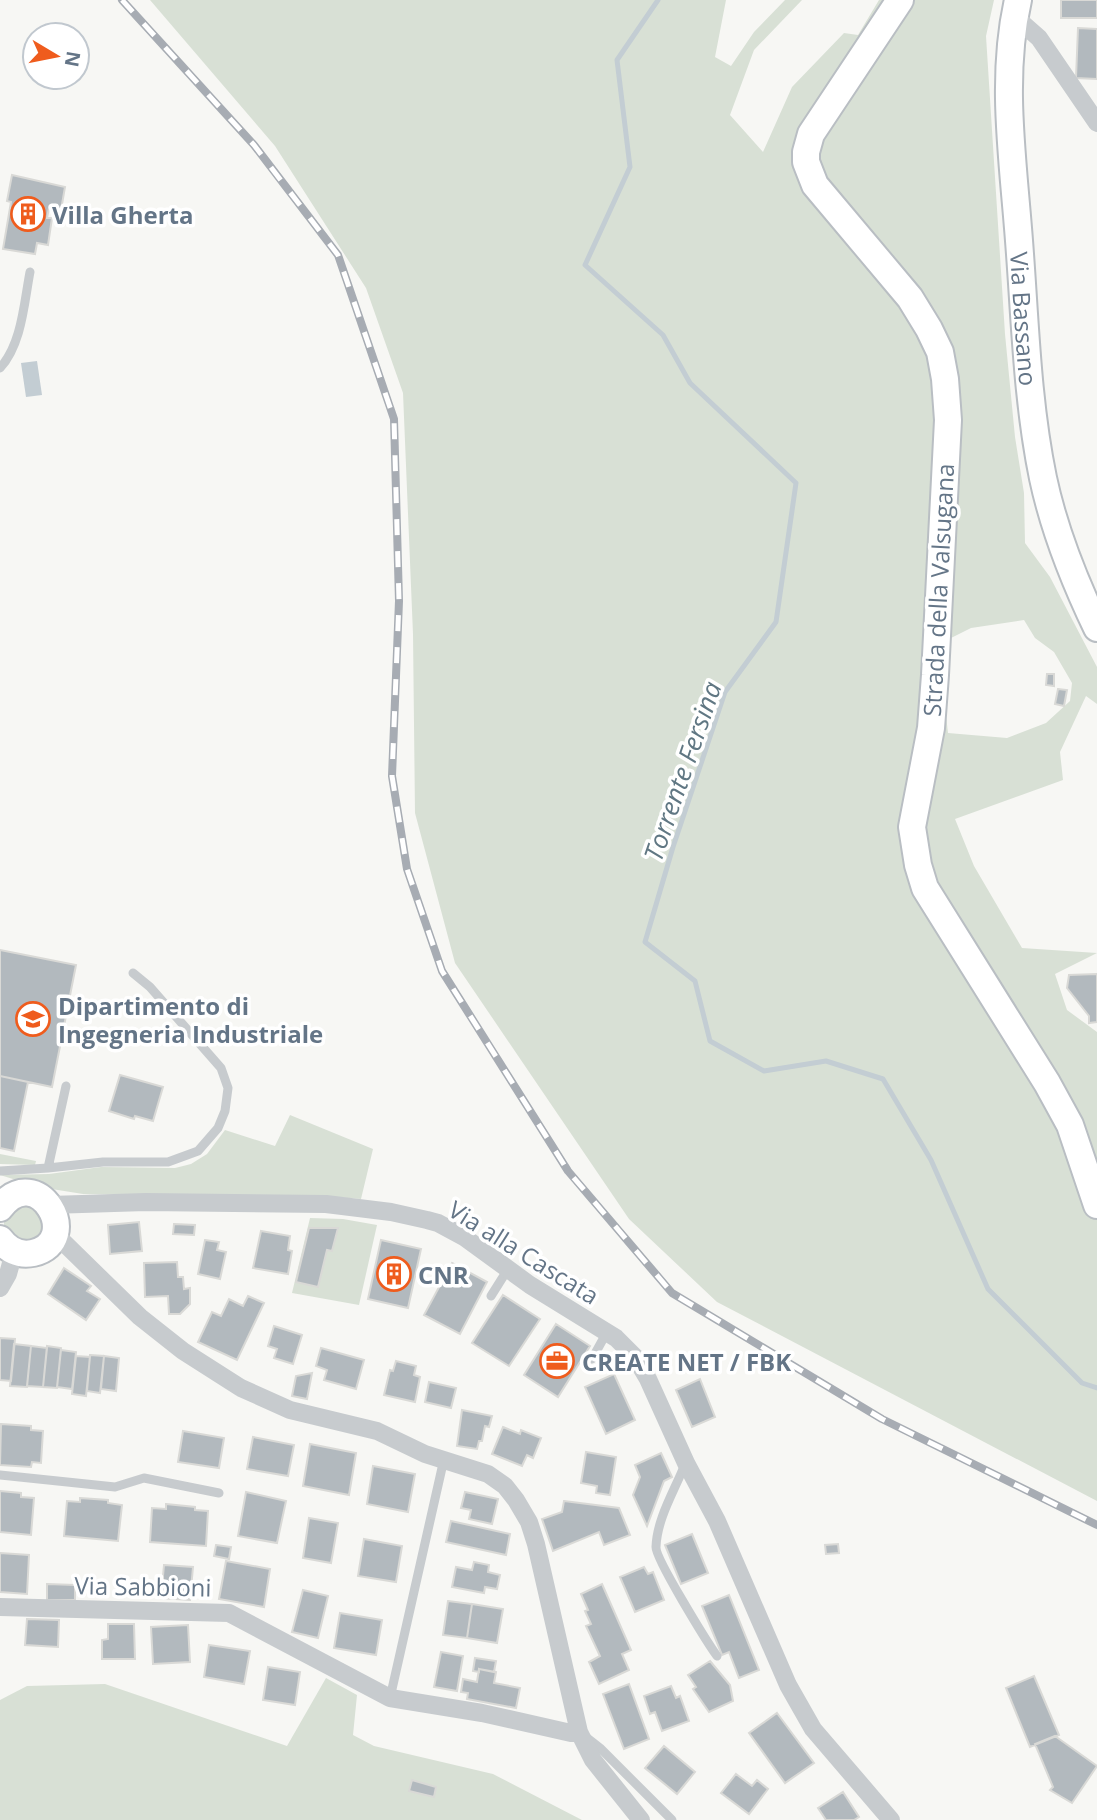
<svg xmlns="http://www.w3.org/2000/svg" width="1097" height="1820" font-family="'Open Sans',sans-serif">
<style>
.green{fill:#d8e0d5;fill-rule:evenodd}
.water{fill:#c3cdd3}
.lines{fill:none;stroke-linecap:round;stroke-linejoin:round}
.stream{stroke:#c3cdd3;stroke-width:5}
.building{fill:#b2b9be;stroke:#d9d9d6;stroke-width:2}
.secondary-casing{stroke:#b9bec3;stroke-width:30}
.lane{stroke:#c7cbce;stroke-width:9}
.street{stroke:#c7cbce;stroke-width:18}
.secondary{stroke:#fff;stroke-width:26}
.rail-casing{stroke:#a7acb3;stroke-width:8}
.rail{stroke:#fff;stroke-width:5;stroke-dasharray:16;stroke-linecap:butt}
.labels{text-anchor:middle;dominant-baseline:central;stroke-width:7;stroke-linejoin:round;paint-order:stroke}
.poi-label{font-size:24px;font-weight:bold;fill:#647587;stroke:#fff;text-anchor:start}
.street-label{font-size:24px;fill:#647587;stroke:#fff}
.water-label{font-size:26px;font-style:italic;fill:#607783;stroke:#fff}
</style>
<rect width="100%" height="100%" fill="#f7f7f4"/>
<path class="green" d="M 150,0 L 726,0 L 715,57 L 731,66 L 754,32 L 785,0 L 802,0 L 754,50 L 730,115 L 763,152 L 792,87 L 844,33 L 858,35 L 879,0 L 994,0 L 986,36 L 1005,334 L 1015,437 L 1024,493 L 1025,543 L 1050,577 L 1097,667 L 1097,704 L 1086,696 L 1060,752 L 1063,780 L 955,819 L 974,866 L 1022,948 L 1097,953 L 1055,974 L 1067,1010 L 1097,1032 L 1097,1501 L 717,1302 L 629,1219 L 455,963 L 415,813 L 413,634 L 403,393 L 366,288 L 275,146 ZM 1024,620 L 1035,638 L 1054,652 L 1072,683 L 1070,701 L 1046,723 L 1007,738 L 948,733 L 945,708 L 951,638 L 971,628 Z
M 290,1115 L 373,1149 L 361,1199 L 333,1197 L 83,1194 L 39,1187 L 0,1175 L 49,1174 L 101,1167 L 175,1168 L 191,1164 L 207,1154 L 225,1130 L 275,1146 Z
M 0,1154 L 36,1161 L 35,1165 L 0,1164 Z
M 16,1203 L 43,1208 L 44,1236 L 25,1245 L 4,1227 L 4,1220 Z
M 310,1218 L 343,1219 L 377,1225 L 359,1305 L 292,1293 Z
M 326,1678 L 357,1695 L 353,1735 L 374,1746 L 493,1774 L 582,1820 L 0,1820 L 0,1700 L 27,1686 L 105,1684 L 287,1746 Z"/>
<path class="water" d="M 37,361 L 42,395 L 26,397 L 21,363 Z"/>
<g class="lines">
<path class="stream" d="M 658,0 L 617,60 L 630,167 L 585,265 L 663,335 L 690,383 L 796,483 L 776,622 L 725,692 L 673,847 L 645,942 L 695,981 L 710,1041 L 764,1071 L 826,1061 L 883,1079 L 931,1160 L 988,1289 L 1082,1383 L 1097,1388"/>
</g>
<path class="building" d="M 1061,0 L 1097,0 L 1097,18 L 1061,18 Z
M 1078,28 L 1097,29 L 1097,79 L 1076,78 Z
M 12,175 L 65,187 L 61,210 L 49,208 L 47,218 L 52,218 L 48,245 L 37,243 L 35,254 L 3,249 L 11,202 L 7,201 Z
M 1047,674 L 1054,674 L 1054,686 L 1046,685 Z
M 1058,689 L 1067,690 L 1064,706 L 1055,704 Z
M 0,950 L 76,965 L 52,1087 L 0,1076 Z
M 1097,974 L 1097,1022 L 1089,1023 L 1089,1016 L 1067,988 L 1069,975 Z
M 120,1075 L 163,1087 L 153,1121 L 135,1116 L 134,1119 L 109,1111 Z
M 0,1076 L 28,1082 L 14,1151 L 0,1148 Z
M 139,1222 L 142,1251 L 110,1254 L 108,1225 Z
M 174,1224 L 195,1225 L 194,1235 L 173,1234 Z
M 309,1228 L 338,1228 L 332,1251 L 327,1250 L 318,1287 L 296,1282 Z
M 261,1231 L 290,1236 L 288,1250 L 292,1251 L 288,1274 L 253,1268 Z
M 205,1240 L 219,1242 L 217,1250 L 226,1252 L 220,1279 L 198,1274 Z
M 381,1240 L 421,1249 L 408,1308 L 368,1299 Z
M 177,1262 L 178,1277 L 183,1277 L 184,1289 L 190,1288 L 190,1304 L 180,1314 L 169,1314 L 168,1296 L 145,1297 L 144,1263 Z
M 452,1263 L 487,1282 L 460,1334 L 424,1315 Z
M 64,1268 L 91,1286 L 87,1291 L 100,1299 L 86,1320 L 48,1294 Z
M 503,1295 L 540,1319 L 509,1366 L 472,1343 Z
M 248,1296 L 264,1303 L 237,1360 L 198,1342 L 212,1312 L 221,1316 L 229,1299 L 243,1306 Z
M 556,1324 L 590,1346 L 558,1397 L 524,1375 Z
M 274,1326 L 302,1335 L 293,1364 L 274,1358 L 277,1349 L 268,1346 Z
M 0,1338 L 15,1339 L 11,1381 L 0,1380 Z
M 14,1344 L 31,1346 L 27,1387 L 10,1386 Z
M 31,1346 L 47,1348 L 43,1387 L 27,1386 Z
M 47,1346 L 61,1348 L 57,1388 L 43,1387 Z
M 321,1348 L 364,1360 L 356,1389 L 324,1380 L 327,1370 L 316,1366 Z
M 61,1350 L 76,1352 L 72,1389 L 57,1387 Z
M 90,1355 L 104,1356 L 100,1393 L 87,1391 Z
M 76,1356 L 90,1357 L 86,1396 L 72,1394 Z
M 104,1356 L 119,1358 L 116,1391 L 101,1389 Z
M 396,1361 L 416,1366 L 414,1375 L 420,1377 L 415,1402 L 384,1395 L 390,1370 L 393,1371 Z
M 312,1373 L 307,1399 L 292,1396 L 296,1376 Z
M 614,1374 L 635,1420 L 606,1434 L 585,1387 Z
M 700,1379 L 715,1417 L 692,1427 L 676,1390 Z
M 429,1382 L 456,1388 L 451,1408 L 425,1402 Z
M 462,1410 L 492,1416 L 489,1427 L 485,1426 L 482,1441 L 479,1441 L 477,1449 L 457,1446 Z
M 1,1424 L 31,1426 L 31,1430 L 43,1431 L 41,1463 L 32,1462 L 31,1467 L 0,1465 Z
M 503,1427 L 520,1434 L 521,1430 L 541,1438 L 533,1458 L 527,1455 L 522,1466 L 492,1454 Z
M 183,1431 L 224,1438 L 219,1468 L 178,1462 Z
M 253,1437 L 294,1445 L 288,1476 L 247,1469 Z
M 310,1444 L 356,1453 L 349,1495 L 303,1486 Z
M 586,1452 L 616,1457 L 610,1495 L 596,1493 L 597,1486 L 581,1483 Z
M 661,1453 L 672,1477 L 664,1481 L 647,1526 L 633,1495 L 640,1477 L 635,1465 Z
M 373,1466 L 415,1474 L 408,1512 L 367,1504 Z
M 0,1491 L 21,1493 L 21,1497 L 34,1498 L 31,1535 L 0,1532 Z
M 246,1492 L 286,1501 L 277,1543 L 238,1536 Z
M 465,1492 L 498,1499 L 492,1524 L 469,1519 L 471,1510 L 461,1508 Z
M 80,1498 L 108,1500 L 108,1503 L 122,1505 L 118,1541 L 64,1536 L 67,1501 L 80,1502 Z
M 564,1501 L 619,1508 L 630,1535 L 604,1545 L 599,1532 L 553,1551 L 542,1519 L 562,1512 Z
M 166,1504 L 195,1507 L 195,1510 L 208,1511 L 206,1546 L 150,1542 L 152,1508 L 166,1509 Z
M 309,1518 L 338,1523 L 331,1563 L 303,1558 Z
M 451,1521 L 510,1534 L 506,1555 L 446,1542 Z
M 692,1534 L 708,1573 L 681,1584 L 665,1545 Z
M 364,1539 L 402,1546 L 396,1582 L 358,1576 Z
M 838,1544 L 839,1553 L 826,1554 L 825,1545 Z
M 216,1545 L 231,1547 L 229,1559 L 214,1556 Z
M 0,1553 L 29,1555 L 27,1594 L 0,1592 Z
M 226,1561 L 270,1569 L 264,1607 L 219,1599 Z
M 474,1562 L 489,1565 L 488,1572 L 500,1575 L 497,1589 L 485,1587 L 484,1593 L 452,1587 L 456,1567 L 472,1570 Z
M 164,1565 L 193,1567 L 190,1600 L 161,1598 Z
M 644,1567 L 648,1574 L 653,1572 L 664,1600 L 635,1612 L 620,1577 Z
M 47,1584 L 75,1585 L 75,1600 L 47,1600 Z
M 602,1584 L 631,1650 L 622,1654 L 629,1670 L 599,1684 L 589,1662 L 600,1656 L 586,1626 L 591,1624 L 585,1611 L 588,1610 L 581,1594 Z
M 303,1590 L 328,1596 L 318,1638 L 292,1632 Z
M 729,1595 L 759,1670 L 739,1678 L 729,1652 L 722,1655 L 702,1606 Z
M 448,1601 L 472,1604 L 467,1638 L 443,1635 Z
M 472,1604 L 503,1609 L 497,1643 L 467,1638 Z
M 340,1613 L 382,1620 L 376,1655 L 334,1648 Z
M 27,1619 L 59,1620 L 58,1647 L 25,1645 Z
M 108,1624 L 134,1624 L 135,1659 L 102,1659 L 102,1640 L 108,1639 Z
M 188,1625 L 190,1662 L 153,1664 L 151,1627 Z
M 209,1645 L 250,1651 L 244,1684 L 204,1677 Z
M 441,1652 L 463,1656 L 457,1691 L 434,1687 Z
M 475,1658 L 496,1661 L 494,1672 L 479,1669 L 479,1672 L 473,1671 Z
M 710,1661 L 730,1685 L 733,1701 L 709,1712 L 693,1689 L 696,1687 L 688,1675 Z
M 268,1667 L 300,1672 L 295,1705 L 263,1700 Z
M 479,1669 L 496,1672 L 494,1683 L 520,1688 L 516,1708 L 467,1699 L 468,1693 L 461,1692 L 463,1679 L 477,1682 Z
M 1034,1676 L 1059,1735 L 1030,1747 L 1006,1688 Z
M 629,1684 L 649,1739 L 624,1749 L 603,1694 Z
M 671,1686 L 676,1698 L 680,1696 L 689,1721 L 662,1731 L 655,1712 L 650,1714 L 644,1696 Z
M 777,1713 L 814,1763 L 785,1783 L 749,1733 Z
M 1055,1736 L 1097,1766 L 1072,1803 L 1050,1790 L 1053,1787 L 1035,1744 Z
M 664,1746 L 695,1772 L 677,1794 L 645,1768 Z
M 736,1774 L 752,1786 L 757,1780 L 768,1789 L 749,1814 L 721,1793 Z
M 412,1780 L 436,1787 L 434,1797 L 409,1791 Z
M 843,1792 L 859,1817 L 854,1820 L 826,1820 L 818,1808 Z"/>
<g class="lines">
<g class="secondary-casing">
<g id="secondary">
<path d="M 900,0 L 811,134 L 806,152 L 806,162 L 815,185 L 910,298 L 929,329 L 940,352 L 945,379 L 948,420 L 935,675 L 931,728 L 912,827 L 918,865 L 925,888 L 1047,1083 L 1070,1125 L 1097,1205"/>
<path id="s1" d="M 1018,0 C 1001,75 1012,153 1018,228 C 1025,311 1026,396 1043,478 C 1054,530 1074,580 1097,628"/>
<path d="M 0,1208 C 37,1159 85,1241 33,1253 C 19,1256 8,1250 0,1239"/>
</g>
</g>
<path class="lane" d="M 0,368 C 22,344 24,303 30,272
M 48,1168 L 66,1086
M 0,1171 L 48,1168 L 103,1162 L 168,1162 L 198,1151 L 218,1128 L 225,1111 L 228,1088 L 221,1068 L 150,987 L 133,973
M 491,1296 L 508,1269
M 592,1359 L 607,1332
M 685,1464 C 675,1490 657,1518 656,1547 C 655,1558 707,1642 717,1656
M 0,1475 L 115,1487 L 144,1478 L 219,1493
M 390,1698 L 444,1459
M 586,1737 L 600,1748 L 672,1820"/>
<path class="street" d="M 1014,16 L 1039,38 L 1097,123
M 50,1205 L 146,1202 L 326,1204 L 391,1212 L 427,1220 L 438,1223 L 464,1237 L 530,1285 L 616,1338 L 635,1357 L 648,1379 L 686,1463 L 717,1521 L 788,1685 L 813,1729 L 891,1820
M 55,1234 L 140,1317 L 183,1351 L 241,1388 L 290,1410 L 377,1431 L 425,1454 L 488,1474 L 505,1486 L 516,1500 L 529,1522 L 536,1544 L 579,1732 L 593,1760 L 641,1820
M 0,1288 L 8,1274 L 14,1252
M 0,1607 L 229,1613 L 390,1698 L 482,1713 L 571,1733 L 579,1732"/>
<use href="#secondary" class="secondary"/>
<g class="rail-casing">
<path id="rail" d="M 122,0 L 254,145 L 338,255 L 394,419 L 399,601 L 392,776 L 407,869 L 442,971 L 568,1171 L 672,1293 L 882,1419 L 1097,1525"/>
</g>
<use href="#rail" class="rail"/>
</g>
<defs>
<g id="building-ring" transform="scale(1.75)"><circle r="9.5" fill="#fff" stroke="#ef5c1d" stroke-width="1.5"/><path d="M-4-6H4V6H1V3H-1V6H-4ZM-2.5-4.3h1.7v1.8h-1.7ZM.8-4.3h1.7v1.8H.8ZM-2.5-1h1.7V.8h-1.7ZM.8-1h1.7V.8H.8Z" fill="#ef5c1d"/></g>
<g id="university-ring" transform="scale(1.75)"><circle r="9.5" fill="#fff" stroke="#ef5c1d" stroke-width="1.5"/><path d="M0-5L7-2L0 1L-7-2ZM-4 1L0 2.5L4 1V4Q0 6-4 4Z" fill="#ef5c1d"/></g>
<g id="office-ring" transform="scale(1.75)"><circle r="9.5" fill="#fff" stroke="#ef5c1d" stroke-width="1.5"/><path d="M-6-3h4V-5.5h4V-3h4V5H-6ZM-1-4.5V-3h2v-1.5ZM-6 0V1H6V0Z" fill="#ef5c1d"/></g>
</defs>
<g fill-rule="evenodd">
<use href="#building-ring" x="28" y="214"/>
<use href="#university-ring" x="33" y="1019"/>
<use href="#building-ring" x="394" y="1274"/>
<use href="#office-ring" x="557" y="1361"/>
</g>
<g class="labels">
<g class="poi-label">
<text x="52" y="214">Villa Gherta</text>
<text x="58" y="1005">Dipartimento di<tspan x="58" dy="28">Ingegneria Industriale</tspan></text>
<text x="418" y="1274">CNR</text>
<text x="582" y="1361">CREATE NET / FBK</text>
</g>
<g class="street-label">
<text stroke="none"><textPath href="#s1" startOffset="320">Via Bassano</textPath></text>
<text transform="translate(938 590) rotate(-87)">Strada della Valsugana</text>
<text transform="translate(524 1252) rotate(32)">Via alla Cascata</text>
<text transform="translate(143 1586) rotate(1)">Via Sabbioni</text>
</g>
<g class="water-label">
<text transform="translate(682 771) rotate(-71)">Torrente Fersina</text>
</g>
</g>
<g transform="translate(56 56) rotate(100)"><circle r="33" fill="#ffffff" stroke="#c1c8cf" stroke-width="2"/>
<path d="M0-5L12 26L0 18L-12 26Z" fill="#ef5c1d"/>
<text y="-10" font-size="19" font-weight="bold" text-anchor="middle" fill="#647587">N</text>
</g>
</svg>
